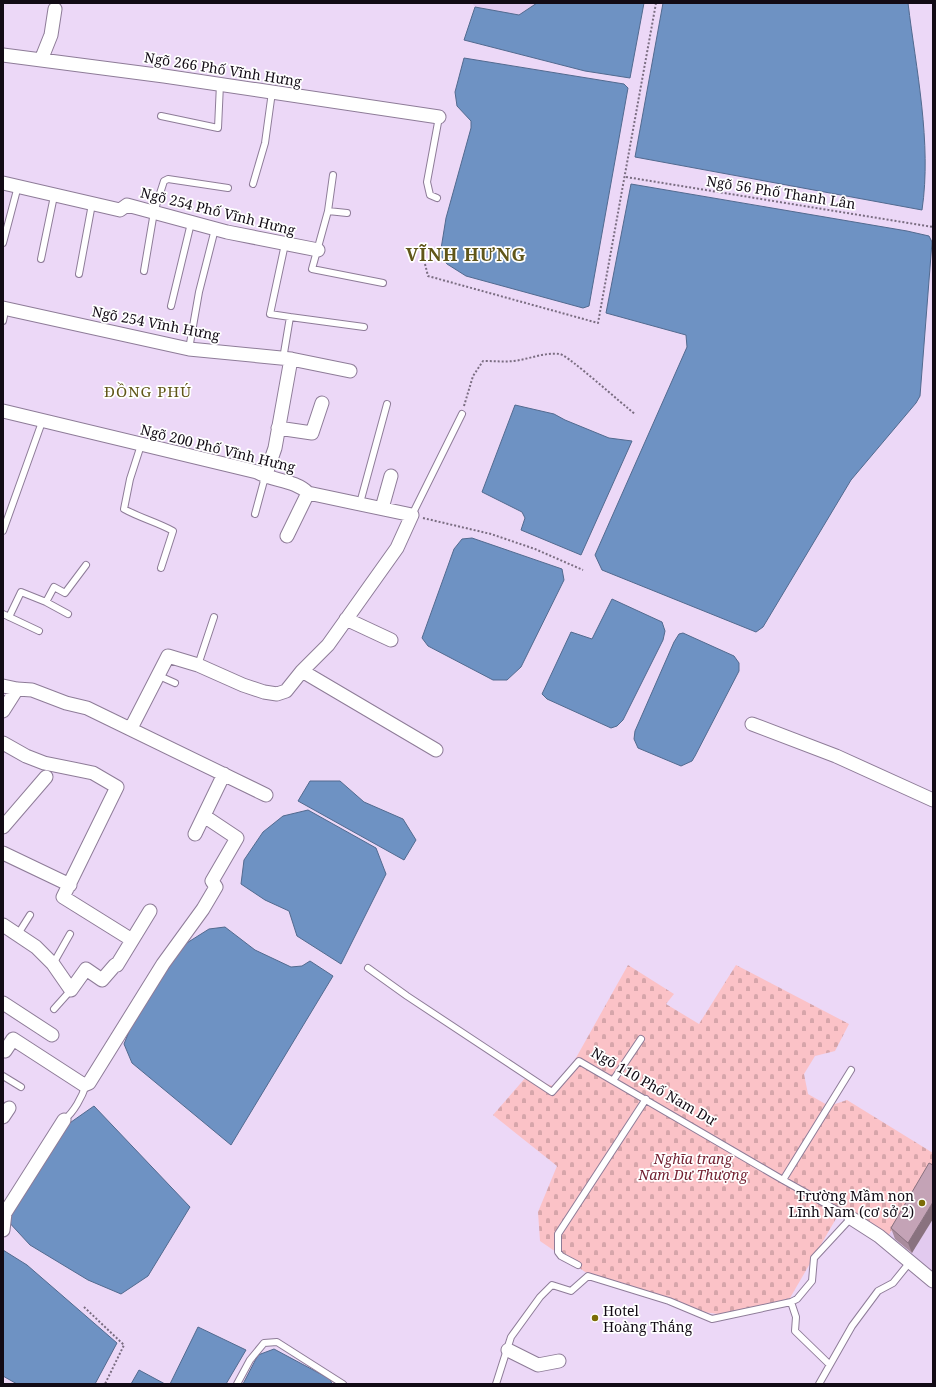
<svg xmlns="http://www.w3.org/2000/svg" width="936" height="1387" font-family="'Noto Serif',serif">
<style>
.built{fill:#e2caef}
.cemetery{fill:url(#cemetery-stones)}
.water{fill:#6e92c3;stroke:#526a8f}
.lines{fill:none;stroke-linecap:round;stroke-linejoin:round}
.lane-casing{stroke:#8e7c98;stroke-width:8}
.street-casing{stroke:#8e7c98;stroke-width:15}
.path{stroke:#7a6d81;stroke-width:2;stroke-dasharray:2 2;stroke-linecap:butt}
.lane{stroke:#fff;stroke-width:6}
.street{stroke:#fff;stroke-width:13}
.wall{fill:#a98c9d}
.shaded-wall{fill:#89727f}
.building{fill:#c4a3b6;stroke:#89727f}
.poi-dot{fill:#7b6c06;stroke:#fff;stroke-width:1.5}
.labels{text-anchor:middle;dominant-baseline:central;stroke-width:3.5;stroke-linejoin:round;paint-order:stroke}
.street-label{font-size:14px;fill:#120b15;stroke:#fff}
.park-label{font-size:14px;font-style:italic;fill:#722031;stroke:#fff}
.poi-label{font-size:14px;fill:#120b15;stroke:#fff;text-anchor:end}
.neighbourhood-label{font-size:15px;letter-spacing:1px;fill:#605619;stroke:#fff}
.district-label{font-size:18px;font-weight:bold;letter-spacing:1px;fill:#605619;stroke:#fff}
</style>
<defs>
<pattern id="cemetery-stones" width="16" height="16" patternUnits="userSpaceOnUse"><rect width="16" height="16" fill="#fbc2c7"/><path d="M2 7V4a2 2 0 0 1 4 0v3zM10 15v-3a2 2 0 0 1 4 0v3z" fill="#d6a5aa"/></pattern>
</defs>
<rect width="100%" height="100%" fill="#ecd8f7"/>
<path class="built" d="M 472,3 L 537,3 L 519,15 L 475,7 Z
M 933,1169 L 933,1278 L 888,1236 Z"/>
<path class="cemetery" d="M 628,965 L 674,994 L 666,1004 L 699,1024 L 736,965 L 849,1024 L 835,1051 L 815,1056 L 804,1074 L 808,1094 L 829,1106 L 847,1100 L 933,1153 L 933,1169 L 888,1236 L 841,1210 L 790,1298 L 726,1315 L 695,1311 L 591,1276 L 540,1241 L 538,1212 L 557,1166 L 493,1115 L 526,1077 L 553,1086 L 572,1065 Z"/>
<path class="water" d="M 537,3 L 644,3 L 630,78 L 585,71 L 464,40 L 475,7 L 519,15 Z
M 663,3 L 908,3 C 916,69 932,143 922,210 L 635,157 Z
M 464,58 L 624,84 L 628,88 L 589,306 L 583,308 L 466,276 L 447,264 L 440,255 L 446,218 L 471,128 L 471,121 L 457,106 L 455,92 Z
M 631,184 L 907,231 L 929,236 L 932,242 L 920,396 L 916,403 L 851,480 L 763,627 L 756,632 L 602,570 L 595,555 L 687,347 L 686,335 L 606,313 Z
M 515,405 L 554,414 L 565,420 L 609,438 L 632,441 L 581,555 L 521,530 L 525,518 L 522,512 L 482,492 Z
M 472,538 L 562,569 L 564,580 L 521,667 L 507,680 L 493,680 L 428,646 L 422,638 L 454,549 L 462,539 Z
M 612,599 L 662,622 L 665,631 L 663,640 L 623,720 L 617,726 L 611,728 L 547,699 L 542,694 L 571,632 L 592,639 Z
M 683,633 L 734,656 L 739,663 L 739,671 L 695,756 L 692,761 L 681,766 L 638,748 L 634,739 L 635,731 L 674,642 L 679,634 Z
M 310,781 L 340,781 L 364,802 L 403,819 L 416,840 L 404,860 L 298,801 Z
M 308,810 L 376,848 L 386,874 L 341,964 L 297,936 L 289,911 L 265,900 L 241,884 L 244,860 L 263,832 L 283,816 Z
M 225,927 L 255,950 L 291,967 L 302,966 L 310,961 L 333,976 L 231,1145 L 132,1063 L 124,1044 L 132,1024 L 182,946 L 209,929 Z
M 94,1106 L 190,1207 L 148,1276 L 121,1294 L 88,1280 L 30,1245 L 6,1219 L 64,1127 Z
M 3,1250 L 27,1265 L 117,1343 L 95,1384 L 17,1384 L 3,1376 Z
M 198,1327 L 246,1350 L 226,1384 L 170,1384 Z
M 274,1349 L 330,1379 L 332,1384 L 243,1384 L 258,1355 Z
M 139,1370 L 165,1384 L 131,1384 Z"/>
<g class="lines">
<g class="lane-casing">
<path id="lane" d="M 161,116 L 218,128 L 220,84
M 253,184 L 265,143 L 272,92
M 437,198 L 430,195 L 427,182 L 439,117
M 328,211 L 333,175
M 347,213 L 328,211 L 312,269 L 383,283
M 3,243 L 18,186
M 285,244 L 270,314 L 290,317
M 41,259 L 54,196
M 144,271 L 154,212 L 164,181 L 168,179 L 228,188
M 79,274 L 92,204
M 171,306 L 191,223
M 3,321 L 4,316
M 189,349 L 199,292 L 215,229
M 283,359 L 290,317 L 364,327
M 141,445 L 130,479 L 124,509 C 140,518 157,522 173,531 L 161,568
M 360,503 L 387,404
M 255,514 L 265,477
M 412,515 L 462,414
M 3,531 L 42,422
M 46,602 L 54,587 L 65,593 L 86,565
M 3,614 L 39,631
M 9,617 L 21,592 L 46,602 L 68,614
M 198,665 L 214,617
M 157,675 L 175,683
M 18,934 L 30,915
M 53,964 L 70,934
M 368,968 L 407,996 L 552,1092 L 579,1061 L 783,1180 L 851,1218 L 814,1258 L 812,1281 L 797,1299 L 791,1302 L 712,1319 L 669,1301 L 588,1276 L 571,1291 L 552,1285 L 540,1297 L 511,1337 L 496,1384
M 54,1009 L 71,990
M 3,1076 L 21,1087
M 614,1079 L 641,1039
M 64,1120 C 74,1112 82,1097 86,1085
M 783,1180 L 851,1070
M 578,1265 L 561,1256 L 558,1252 L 558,1234 L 646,1099
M 791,1302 L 796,1317 L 795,1331 L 829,1364
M 237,1384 L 250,1360 L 264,1343 L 277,1342 L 343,1384
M 819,1384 L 852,1326 L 878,1291 L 893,1283 L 910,1262"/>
</g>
<g class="street-casing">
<path id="street" d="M 3,55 L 164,76 L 439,117
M 41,60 L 51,35 L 55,9
M 3,183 L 120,210 L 127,205 L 227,232 L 318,250
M 3,308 L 189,349 L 291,359 L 350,371
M 3,411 L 257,472 C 273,481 295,480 308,493 L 412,515 L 397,548 L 328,645 L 302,671 L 286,691 L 277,694 L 264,692 L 243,685 L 198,665 L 168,656 L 131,728
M 278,428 L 312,433 L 322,403
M 265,477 L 275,448 L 291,359
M 382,508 L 391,476
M 287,536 L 308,493
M 346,619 L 391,640
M 302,671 L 436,750
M 3,686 L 17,689 L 32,690 L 66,703 L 87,708 L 266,795
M 3,711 L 17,689
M 752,724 L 836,756 L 933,800
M 3,743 L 26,756 L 44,763 L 93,773 L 117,787 L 63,897 L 132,940
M 3,827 L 46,777
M 195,834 L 224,774
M 3,853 L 70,885
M 3,925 L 36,947 L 53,964 L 71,990 L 86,969 L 102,980 L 115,965 L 117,965 L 150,911
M 3,1003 L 52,1035
M 3,1050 L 5,1051 L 13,1039 L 84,1085 L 89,1083 L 163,964 L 203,909 L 216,887 L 212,881 L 237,838 L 204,816
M 3,1117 L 9,1108
M 851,1218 L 879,1236 L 933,1281
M 3,1230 L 5,1213 L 64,1120
M 508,1350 L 538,1365 L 559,1361"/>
</g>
<path class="path" d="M 626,177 L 933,227
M 425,264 L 428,276 L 598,323 L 656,3
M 464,406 L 473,376 L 483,361 C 494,361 504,362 514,361 C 530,359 544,352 560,354 C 569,356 623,405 635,414
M 423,518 L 491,534 L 535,549 L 583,570
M 84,1307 L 124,1345 L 105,1384"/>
<use href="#lane" class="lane"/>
<use href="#street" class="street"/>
</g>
<path class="wall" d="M 933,1165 L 912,1253 L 895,1239 L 891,1228 Z"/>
<path class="shaded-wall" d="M 933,1202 L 933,1219 L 912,1253 L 908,1243 Z"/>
<path class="building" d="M 929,1163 L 933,1165 L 933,1202 L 908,1243 L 891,1228 Z"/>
<g class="poi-dot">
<circle cx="922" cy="1203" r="4"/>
<circle cx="595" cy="1318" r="4"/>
</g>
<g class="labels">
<g class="street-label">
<text transform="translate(223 69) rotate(9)">Ngõ 266 Phố Vĩnh Hưng</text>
<text transform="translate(781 192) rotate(9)">Ngõ 56 Phố Thanh Lân</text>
<text transform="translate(218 211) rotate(14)">Ngõ 254 Phố Vĩnh Hưng</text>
<text transform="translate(156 323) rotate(11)">Ngõ 254 Vĩnh Hưng</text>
<text transform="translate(218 448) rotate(14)">Ngõ 200 Phố Vĩnh Hưng</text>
<text transform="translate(654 1086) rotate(30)">Ngõ 110 Phố Nam Dư</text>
</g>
<g class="park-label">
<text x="693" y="1158">Nghĩa trang<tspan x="693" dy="16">Nam Dư Thượng</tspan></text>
</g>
<g class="poi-label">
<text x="914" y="1195">Trường Mầm non<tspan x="914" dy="16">Lĩnh Nam (cơ sở 2)</tspan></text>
<text x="603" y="1310" text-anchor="start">Hotel<tspan x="603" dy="16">Hoàng Thắng</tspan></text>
</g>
<g class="neighbourhood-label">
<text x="148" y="391">ĐỒNG PHÚ</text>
</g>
<g class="district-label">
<text x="466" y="254">VĨNH HƯNG</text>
</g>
</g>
<rect width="936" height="1387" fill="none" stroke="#120b15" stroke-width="8"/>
</svg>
